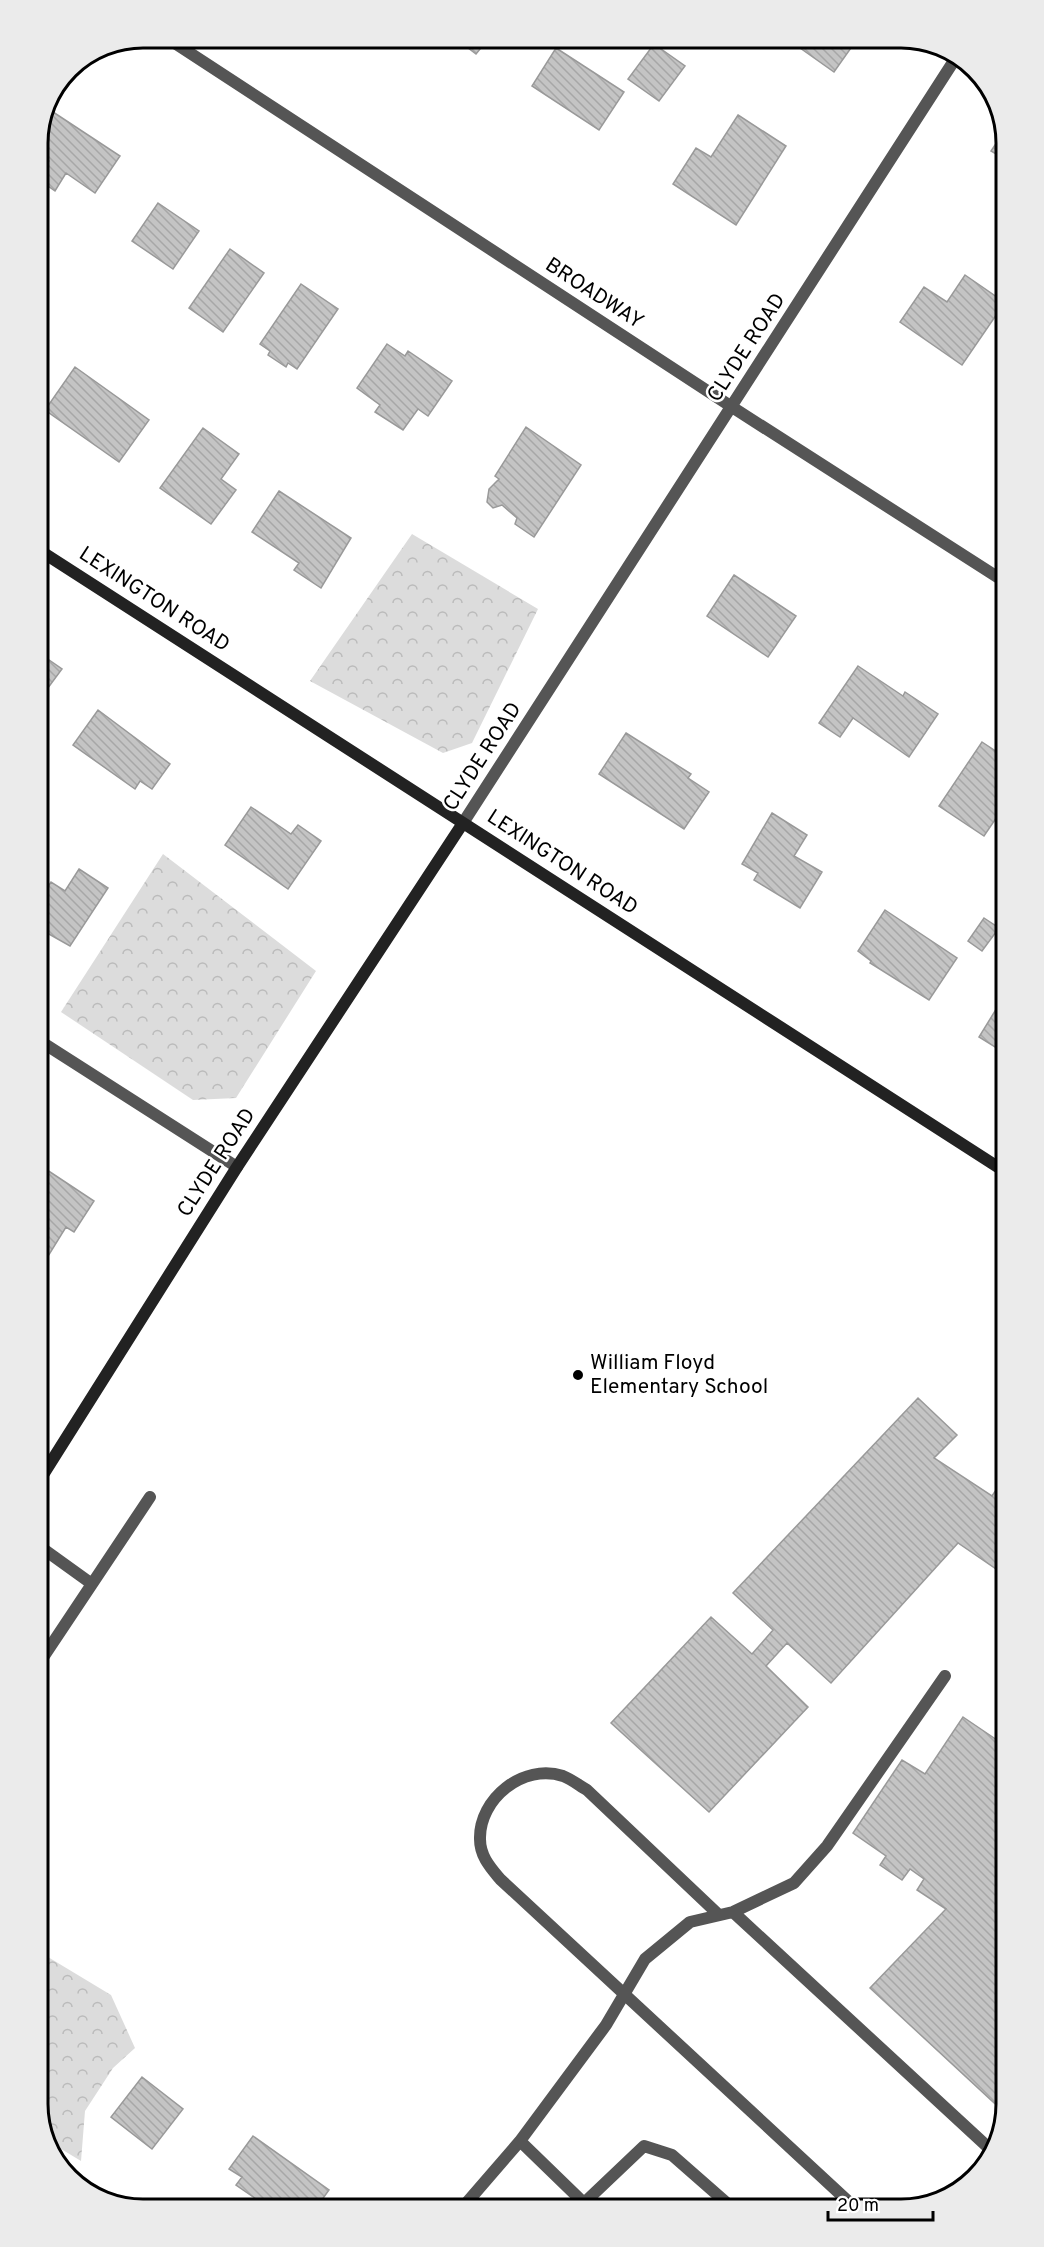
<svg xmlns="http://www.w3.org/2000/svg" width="1044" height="2247" font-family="Overpass,sans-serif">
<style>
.forest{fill:url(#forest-crowns)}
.building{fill:url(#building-back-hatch);stroke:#999;stroke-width:1.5}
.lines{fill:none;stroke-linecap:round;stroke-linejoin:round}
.lane{stroke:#555;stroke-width:12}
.street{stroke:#555;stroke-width:12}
.secondary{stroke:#222;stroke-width:12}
.poi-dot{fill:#000;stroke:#fff;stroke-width:2}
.labels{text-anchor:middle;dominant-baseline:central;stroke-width:5;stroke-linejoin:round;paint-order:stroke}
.street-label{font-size:21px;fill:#000;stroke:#fff}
.poi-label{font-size:21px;fill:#000;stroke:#fff;text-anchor:start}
.rim{fill:none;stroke:#000;stroke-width:3}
</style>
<defs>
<pattern id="forest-crowns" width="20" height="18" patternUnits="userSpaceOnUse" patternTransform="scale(1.5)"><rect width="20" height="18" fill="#dcdcdc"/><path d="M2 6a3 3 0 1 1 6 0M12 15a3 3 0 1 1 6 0" fill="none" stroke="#bbb"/></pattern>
<pattern id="building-back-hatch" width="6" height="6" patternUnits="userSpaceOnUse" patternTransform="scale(1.5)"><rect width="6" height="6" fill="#c4c4c4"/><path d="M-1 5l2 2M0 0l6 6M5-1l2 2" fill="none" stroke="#a7a7a7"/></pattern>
</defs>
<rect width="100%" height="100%" fill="#fff"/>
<path class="forest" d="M 412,534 L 538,609 L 472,743 L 443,753 L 310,681 Z
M 163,854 L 316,971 L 236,1098 L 193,1100 L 61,1012 Z
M 43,1954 L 111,1995 L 135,2048 L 113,2068 L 85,2111 L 81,2161 L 43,2138 Z"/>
<path class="building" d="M 455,38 L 489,38 L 476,54 Z
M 786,38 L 858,38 L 834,72 Z
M 654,44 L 685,66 L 659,101 L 628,79 Z
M 556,48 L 624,92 L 599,130 L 532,86 Z
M 53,112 L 120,156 L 95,193 L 66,173 L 55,191 L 38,179 L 49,161 L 38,154 L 38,136 Z
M 738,115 L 786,146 L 736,225 L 673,184 L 696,148 L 711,157 Z
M 1001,136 L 1001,157 L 991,151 Z
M 158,203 L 199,231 L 173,269 L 132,241 Z
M 230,249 L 264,273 L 223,332 L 189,308 Z
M 965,275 L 1001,300 L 1001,308 L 962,365 L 900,322 L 924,287 L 947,302 Z
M 301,284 L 338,309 L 297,369 L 288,363 L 286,367 L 268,355 L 270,351 L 260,344 Z
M 387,344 L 405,356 L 408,351 L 452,381 L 428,416 L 418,409 L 403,430 L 375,412 L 380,405 L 357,388 Z
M 75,367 L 149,420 L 119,462 L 45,410 Z
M 526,427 L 581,465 L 534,537 L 515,524 L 517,518 L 502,505 L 493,508 L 487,502 L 489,489 L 499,479 L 495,476 Z
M 203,428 L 239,454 L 221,479 L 236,490 L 211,524 L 160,488 Z
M 279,491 L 351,538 L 321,588 L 294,570 L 299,563 L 252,532 Z
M 734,575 L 796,616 L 768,657 L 707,616 Z
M 39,653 L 62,669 L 39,700 Z
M 858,666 L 903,696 L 905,692 L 938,714 L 909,757 L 853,718 L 840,737 L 819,723 Z
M 98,710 L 170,764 L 152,789 L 140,781 L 135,789 L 73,745 Z
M 626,733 L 691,774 L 688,778 L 709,792 L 684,829 L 599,774 Z
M 982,742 L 1003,756 L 1003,808 L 984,836 L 939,806 Z
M 251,807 L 291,834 L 298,825 L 321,841 L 288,889 L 225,845 Z
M 772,813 L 807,835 L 794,856 L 822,872 L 800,908 L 754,880 L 758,873 L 742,864 Z
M 79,869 L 108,888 L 70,946 L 40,929 L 40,899 L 51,882 L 65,891 Z
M 885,910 L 957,958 L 929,1000 L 870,963 L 871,961 L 858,951 Z
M 984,918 L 999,928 L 982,951 L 968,941 Z
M 1003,998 L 1003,1052 L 979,1037 Z
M 41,1166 L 94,1201 L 74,1232 L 66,1227 L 42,1266 Z
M 918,1398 L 957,1435 L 934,1458 L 992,1496 L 1000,1484 L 1005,1487 L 1005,1575 L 958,1543 L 831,1683 L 787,1643 L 766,1666 L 808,1707 L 709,1812 L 611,1723 L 711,1617 L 752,1654 L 773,1630 L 733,1593 Z
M 963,1717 L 1000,1742 L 1005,1734 L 1006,2105 L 1004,2112 L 870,1988 L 946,1909 L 917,1890 L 924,1879 L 910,1869 L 902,1880 L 880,1865 L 886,1856 L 853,1833 L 902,1760 L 925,1774 Z
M 142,2077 L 183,2109 L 152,2149 L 111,2117 Z
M 253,2136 L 329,2190 L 316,2208 L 269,2208 L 236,2185 L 242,2177 L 229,2169 Z"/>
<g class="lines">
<path class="lane" d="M 42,1548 L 92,1584
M 42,1659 L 150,1497
M 733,1912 L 991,2150
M 719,1915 L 587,1790 C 580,1786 571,1779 563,1776 C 523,1763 479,1799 480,1839 C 480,1856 490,1867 500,1879 L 851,2204
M 520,2141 L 606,2025 L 645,1959 L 690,1922 L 733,1912 L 794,1883 L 827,1846 L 945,1676
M 584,2203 L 644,2146 L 672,2155 L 729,2205
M 463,2207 L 520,2141 L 587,2206"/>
<path class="street" d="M 167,38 L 732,407 L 1002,580
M 463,823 L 957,56
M 40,1041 L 237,1167"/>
<path class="secondary" d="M 39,550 L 1004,1171
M 41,1478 L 237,1167 L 463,823"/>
</g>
<circle class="poi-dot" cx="578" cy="1375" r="6"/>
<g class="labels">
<g class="street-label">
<text transform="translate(594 294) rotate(33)">BROADWAY</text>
<text transform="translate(747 348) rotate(-57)">CLYDE ROAD</text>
<text transform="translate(154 600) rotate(33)">LEXINGTON ROAD</text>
<text transform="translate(483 757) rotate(-57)">CLYDE ROAD</text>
<text transform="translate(562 863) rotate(33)">LEXINGTON ROAD</text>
<text transform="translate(217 1163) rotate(-57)">CLYDE ROAD</text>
</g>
<g class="poi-label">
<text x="590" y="1363">William Floyd<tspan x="590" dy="24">Elementary School</tspan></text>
</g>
</g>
<path d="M0 0H1044V2247H0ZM143 48H901A95 95 0 0 1 996 143V2104A95 95 0 0 1 901 2199H143A95 95 0 0 1 48 2104V143A95 95 0 0 1 143 48Z" fill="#ebebeb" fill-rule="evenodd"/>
<path class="rim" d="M143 48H901A95 95 0 0 1 996 143V2104A95 95 0 0 1 901 2199H143A95 95 0 0 1 48 2104V143A95 95 0 0 1 143 48Z"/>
<path d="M828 2211v9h105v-9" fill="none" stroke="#000000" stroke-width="3"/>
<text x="837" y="2211" font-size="18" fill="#000000" stroke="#ffffff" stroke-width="4.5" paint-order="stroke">20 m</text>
</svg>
